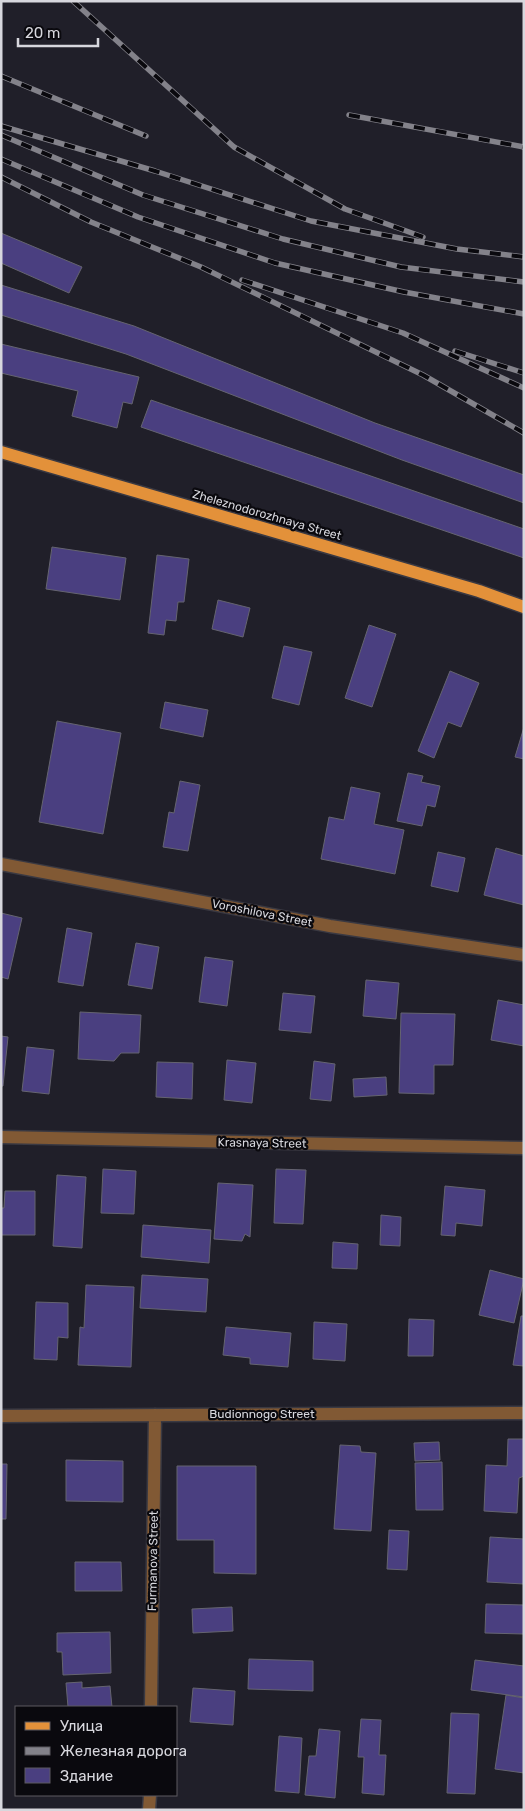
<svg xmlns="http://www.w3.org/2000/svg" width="525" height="1811" font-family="Rubik,sans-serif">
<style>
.building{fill:#4a3f80;stroke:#656470}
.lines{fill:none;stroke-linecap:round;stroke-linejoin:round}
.minor-casing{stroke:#3a3942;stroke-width:15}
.major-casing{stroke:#3a3942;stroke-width:15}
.minor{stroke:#815934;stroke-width:12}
.major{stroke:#e3913a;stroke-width:12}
.rail-casing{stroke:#83828a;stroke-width:5.5}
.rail{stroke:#0a090e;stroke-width:4;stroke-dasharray:11;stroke-linecap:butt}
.labels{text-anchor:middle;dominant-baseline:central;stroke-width:4.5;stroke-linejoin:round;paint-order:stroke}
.street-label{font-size:12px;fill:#d7d7dd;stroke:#0a090e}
</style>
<rect width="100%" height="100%" fill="#201f29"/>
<path class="building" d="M 1,233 L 82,267 L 69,293 L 1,263 Z
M 1,285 L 134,326 L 375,423 L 524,475 L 524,503 L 402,460 L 126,354 L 1,315 Z
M 1,344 L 139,377 L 132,404 L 123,402 L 117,428 L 72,416 L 78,391 L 1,373 Z
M 151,400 L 524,529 L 524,558 L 141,427 Z
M 52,547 L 126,558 L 120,600 L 46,589 Z
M 157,555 L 189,559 L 184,602 L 178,602 L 176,621 L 166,620 L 164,635 L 148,633 Z
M 218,600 L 250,608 L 243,637 L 212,629 Z
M 369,625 L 396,634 L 372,707 L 345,698 Z
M 284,646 L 312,652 L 299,705 L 272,698 Z
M 450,671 L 479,683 L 461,727 L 448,722 L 434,758 L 418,751 Z
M 165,702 L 208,710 L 203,737 L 160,728 Z
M 57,721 L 121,733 L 103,834 L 39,822 Z
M 524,727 L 524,759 L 515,757 Z
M 408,773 L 423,776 L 421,782 L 440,786 L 435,807 L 427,805 L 422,826 L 397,821 Z
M 180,781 L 200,785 L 188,851 L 163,847 L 169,812 L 174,813 Z
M 351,787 L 380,793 L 374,824 L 404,830 L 395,874 L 321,859 L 329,817 L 344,820 Z
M 496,848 L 524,856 L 524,905 L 484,895 Z
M 438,852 L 465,858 L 458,892 L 431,886 Z
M 1,913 L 22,918 L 8,979 L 1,977 Z
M 67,928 L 92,933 L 83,986 L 58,982 Z
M 136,943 L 159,947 L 152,989 L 128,985 Z
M 205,957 L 233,961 L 227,1006 L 199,1002 Z
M 366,980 L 399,983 L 396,1019 L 363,1016 Z
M 283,993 L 315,996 L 311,1033 L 279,1030 Z
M 498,1000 L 524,1005 L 524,1046 L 491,1040 Z
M 80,1012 L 141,1015 L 139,1053 L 121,1053 L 114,1061 L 78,1059 Z
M 401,1013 L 455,1014 L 453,1065 L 434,1065 L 434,1094 L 399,1093 Z
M 1,1036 L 8,1037 L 3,1086 L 1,1086 Z
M 27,1047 L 54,1050 L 49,1094 L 22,1091 Z
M 227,1060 L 256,1063 L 252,1103 L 224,1100 Z
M 314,1061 L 335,1064 L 331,1101 L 310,1099 Z
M 157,1062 L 193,1063 L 192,1099 L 156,1097 Z
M 386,1077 L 387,1095 L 354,1097 L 353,1079 Z
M 103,1169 L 136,1171 L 134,1214 L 101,1213 Z
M 276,1169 L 306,1170 L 303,1224 L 274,1223 Z
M 57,1175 L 86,1177 L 82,1248 L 53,1246 Z
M 218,1183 L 253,1185 L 250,1237 L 245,1234 L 242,1241 L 214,1239 Z
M 445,1186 L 485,1190 L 482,1226 L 456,1223 L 455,1236 L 441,1235 Z
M 5,1191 L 35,1191 L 35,1235 L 1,1235 L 1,1208 L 4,1208 Z
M 381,1215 L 401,1217 L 400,1246 L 380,1245 Z
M 143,1225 L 211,1230 L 209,1263 L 141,1257 Z
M 333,1242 L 358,1244 L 357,1269 L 332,1268 Z
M 490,1270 L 524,1279 L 514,1323 L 479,1315 Z
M 142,1275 L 208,1279 L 206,1312 L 140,1308 Z
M 86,1285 L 134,1287 L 131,1367 L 78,1365 L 80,1327 L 84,1328 Z
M 36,1302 L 68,1303 L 68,1338 L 58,1337 L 57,1360 L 34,1359 Z
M 521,1316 L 524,1316 L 524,1366 L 513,1365 Z
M 409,1319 L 434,1320 L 433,1356 L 408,1356 Z
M 314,1322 L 347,1324 L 345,1361 L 313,1359 Z
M 226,1327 L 291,1333 L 288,1367 L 250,1364 L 250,1358 L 223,1355 Z
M 508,1439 L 524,1439 L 524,1476 L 519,1478 L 517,1513 L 484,1511 L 486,1465 L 507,1466 Z
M 439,1442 L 440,1460 L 415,1461 L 414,1443 Z
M 340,1445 L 360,1446 L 361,1452 L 376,1453 L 371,1531 L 334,1529 Z
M 66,1460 L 123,1461 L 123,1502 L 66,1501 Z
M 442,1462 L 443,1510 L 416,1510 L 415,1463 Z
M 1,1464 L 7,1464 L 6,1519 L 1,1519 Z
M 177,1466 L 256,1466 L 256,1574 L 214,1573 L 214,1540 L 177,1540 Z
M 389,1530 L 409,1531 L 407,1570 L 387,1569 Z
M 490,1537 L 524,1539 L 524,1584 L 487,1582 Z
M 75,1562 L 121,1562 L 122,1591 L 75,1591 Z
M 486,1604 L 524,1605 L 524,1634 L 485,1633 Z
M 232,1607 L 233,1631 L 193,1633 L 192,1609 Z
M 110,1632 L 111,1673 L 63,1675 L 62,1652 L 57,1652 L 57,1633 Z
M 249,1659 L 313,1661 L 313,1691 L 248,1689 Z
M 475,1660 L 524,1666 L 524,1697 L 471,1690 Z
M 82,1682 L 82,1688 L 110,1686 L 112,1707 L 68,1707 L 66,1683 Z
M 193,1688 L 235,1691 L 233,1725 L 190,1722 Z
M 506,1695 L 524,1698 L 524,1773 L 495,1769 Z
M 451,1713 L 479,1714 L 475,1794 L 447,1793 Z
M 361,1719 L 381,1720 L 379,1755 L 386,1755 L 384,1795 L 362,1793 L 364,1757 L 358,1757 Z
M 319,1729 L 340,1731 L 335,1798 L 305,1795 L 309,1756 L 316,1756 Z
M 279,1736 L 302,1738 L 299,1793 L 275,1791 Z"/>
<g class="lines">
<g class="minor-casing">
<path id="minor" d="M 1,864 L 330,926 L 524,955
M 1,1137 L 524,1148
M 1,1416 L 524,1413
M 151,1707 L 155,1415
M 149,1810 L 150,1795"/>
</g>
<g class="major-casing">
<path id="major" d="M 1,452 L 479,591 L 524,607"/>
</g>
<use href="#minor" class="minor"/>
<use href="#major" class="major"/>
<g class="rail-casing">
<path id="rail" d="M 73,1 L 234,147 L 345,209 L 423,237
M 1,76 L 146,136
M 349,115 L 524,147
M 1,126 L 155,171 L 311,221 L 457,249 L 524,257
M 1,135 L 143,195 L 283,239 L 401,267 L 524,282
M 1,159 L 138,217 L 275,263 L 404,292 L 524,314
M 1,177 L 91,222 L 201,267 L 423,375 L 524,433
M 242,280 L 403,333 L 524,388
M 455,351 L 524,373"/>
</g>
<use href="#rail" class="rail"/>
</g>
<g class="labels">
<g class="street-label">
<text transform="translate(267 515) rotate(16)">Zheleznodorozhnaya Street</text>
<text transform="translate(262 913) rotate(11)">Voroshilova Street</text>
<text transform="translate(262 1143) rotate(1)">Krasnaya Street</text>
<text x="262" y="1414">Budionnogo Street</text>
<text transform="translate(153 1561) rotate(-89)">Furmanova Street</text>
</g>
</g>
<rect width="525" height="1811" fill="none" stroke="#d7d7dd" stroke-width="5"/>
<rect x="15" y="1706" width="162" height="90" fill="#0a090e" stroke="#5c5b61"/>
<rect x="25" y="1722" width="25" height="8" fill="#e3913a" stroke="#5c5b61"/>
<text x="60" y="1731" font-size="15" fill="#d7d7dd">Улица</text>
<rect x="25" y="1747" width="25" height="8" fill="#83828a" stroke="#5c5b61"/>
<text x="60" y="1756" font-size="15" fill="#d7d7dd">Железная дорога</text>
<rect x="25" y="1768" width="25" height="15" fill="#4a3f80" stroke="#5c5b61"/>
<text x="60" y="1781" font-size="15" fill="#d7d7dd">Здание</text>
<path d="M18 38v8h80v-8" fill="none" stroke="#d7d7dd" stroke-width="2.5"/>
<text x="25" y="38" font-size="15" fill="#d7d7dd" stroke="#0a090e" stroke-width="4" paint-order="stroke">20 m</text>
</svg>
